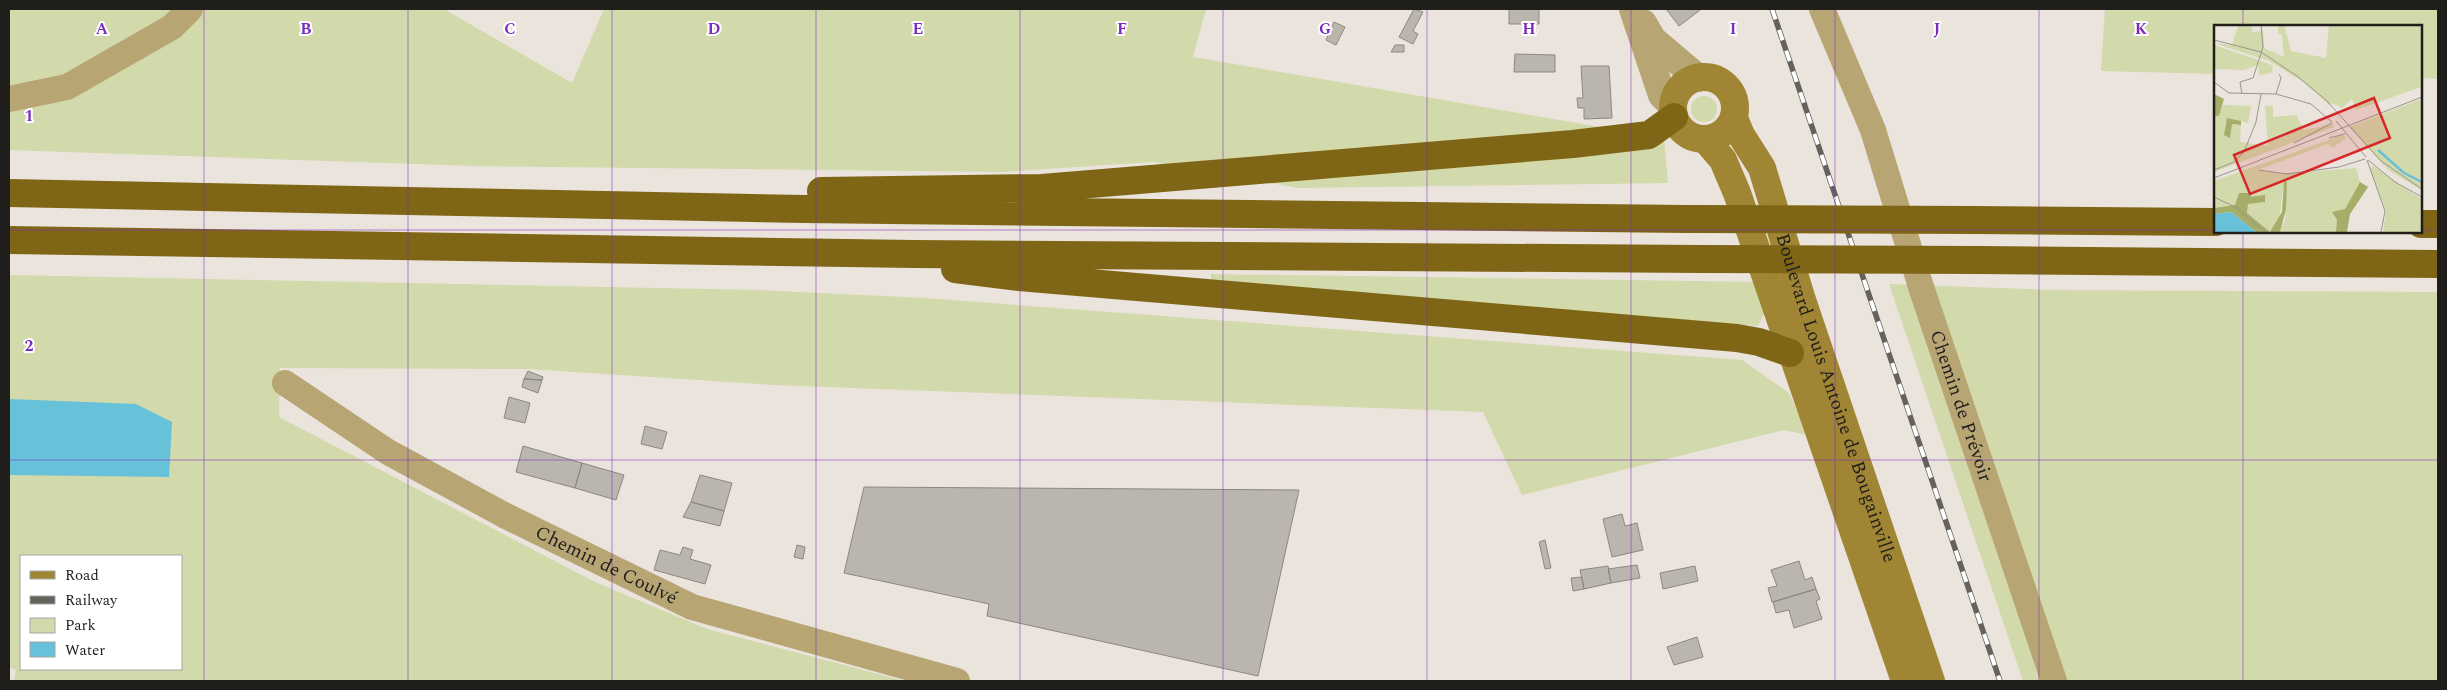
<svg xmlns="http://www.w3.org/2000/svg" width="2447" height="690" font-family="Spectral,serif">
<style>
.green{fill:#d2d9ab;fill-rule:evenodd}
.water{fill:#67c1d9}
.building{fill:#bab5ad;stroke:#8c8780}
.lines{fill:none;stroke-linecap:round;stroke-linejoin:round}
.minor{stroke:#b7a574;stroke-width:26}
.tertiary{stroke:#b7a574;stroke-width:28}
.secondary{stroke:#a08534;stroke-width:28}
.trunk{stroke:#7f6616;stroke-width:28}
.rail-casing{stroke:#65625d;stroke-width:5.5}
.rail{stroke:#fff;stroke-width:4;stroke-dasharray:11;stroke-linecap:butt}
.trunk-bridge{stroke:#7f6616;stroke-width:28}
.grid{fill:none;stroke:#7b2cbf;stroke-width:1;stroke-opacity:0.55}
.labels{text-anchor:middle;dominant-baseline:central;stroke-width:4;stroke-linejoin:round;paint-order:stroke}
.street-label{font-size:19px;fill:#201e1b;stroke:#fff}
.inset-river{fill:none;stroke:#67c1d9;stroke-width:2.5}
.inset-road{fill:none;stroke:#99958f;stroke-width:1}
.view{fill:#d62828;fill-opacity:0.15;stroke:#d62828;stroke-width:2.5}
.inset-edge{fill:none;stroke:#201e1b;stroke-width:2.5}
.grid-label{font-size:16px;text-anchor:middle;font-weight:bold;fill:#7b2cbf;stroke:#fff;stroke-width:4;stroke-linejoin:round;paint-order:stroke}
</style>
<rect width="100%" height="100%" fill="#eae4dc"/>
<path class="green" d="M 9,9 L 444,9 L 572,83 L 604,9 L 1206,9 L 1193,57 L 1664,138 L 1668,183 L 1298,188 L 1153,162 L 1002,172 L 474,166 L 9,150 Z
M 2105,9 L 2438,9 L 2438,79 L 2421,78 L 2421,26 L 2216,26 L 2216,74 L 2101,71 Z
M1691 109a13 13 0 1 1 26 0a13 13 0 1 1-26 0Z
M 1211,274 L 1759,282 L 1767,308 L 1758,326 L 1211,283 Z
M 9,275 L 757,290 L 925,298 L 1742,360 L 1789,393 L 1808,435 L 1784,430 L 1522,495 L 1483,412 L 774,385 L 528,369 L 280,368 L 279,417 L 595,582 L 707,629 L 905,681 L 14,681 L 16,670 L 9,667 ZM 21,556 L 181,556 L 181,669 L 21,669 Z
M 1889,284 L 2051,290 L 2438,292 L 2438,681 L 2023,681 Z"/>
<path class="water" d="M 9,399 L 136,404 L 172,422 L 169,477 L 9,475 Z"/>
<path class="building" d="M 1414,9 L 1423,12 L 1413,31 L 1418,34 L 1413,44 L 1399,37 Z
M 1509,9 L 1539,9 L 1539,24 L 1509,24 Z
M 1666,9 L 1699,9 L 1700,10 L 1679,26 Z
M 1334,22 L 1345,27 L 1336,45 L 1326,40 Z
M 1395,45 L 1404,45 L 1404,52 L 1391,52 Z
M 1515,54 L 1555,55 L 1555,72 L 1514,72 Z
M 1581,66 L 1609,66 L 1612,118 L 1584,119 L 1584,108 L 1578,108 L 1577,98 L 1583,98 Z
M 528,371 L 543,377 L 542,380 L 524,379 Z
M 524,379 L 542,380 L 538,393 L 522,387 Z
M 509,397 L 530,403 L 525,423 L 504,418 Z
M 645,426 L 667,432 L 662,449 L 641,444 Z
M 523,446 L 582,463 L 575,488 L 516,472 Z
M 582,463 L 624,475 L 616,500 L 575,488 Z
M 700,475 L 732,483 L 724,511 L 691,502 Z
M 864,487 L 1299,490 L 1258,676 L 987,616 L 989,604 L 844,573 Z
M 691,502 L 724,511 L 720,526 L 683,517 Z
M 1622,514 L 1625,526 L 1637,523 L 1643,550 L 1612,557 L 1603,519 Z
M 1545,540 L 1551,568 L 1545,569 L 1539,542 Z
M 797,545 L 805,547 L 803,559 L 794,557 Z
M 683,547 L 693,550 L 690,559 L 711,565 L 705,584 L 654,570 L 660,550 L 680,555 Z
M 1799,561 L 1805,580 L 1812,577 L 1816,589 L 1772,602 L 1768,588 L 1777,586 L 1771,570 Z
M 1637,565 L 1640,578 L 1611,583 L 1608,569 Z
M 1608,566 L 1611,583 L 1584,589 L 1580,570 Z
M 1695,566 L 1698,581 L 1663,589 L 1660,573 Z
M 1582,577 L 1584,589 L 1573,591 L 1571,578 Z
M 1816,589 L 1820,599 L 1816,601 L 1822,619 L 1794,628 L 1789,610 L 1776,613 L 1773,602 Z
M 1697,637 L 1703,657 L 1674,665 L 1667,647 Z"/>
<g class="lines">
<g class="minor">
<path id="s1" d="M 1822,9 L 1873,130 L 1921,287 L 2054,681"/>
<path d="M 9,99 L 67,87 L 172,27 L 190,9"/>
<path id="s2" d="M 285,383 L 388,452 L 506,516 L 692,607 L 957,681"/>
</g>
<path class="tertiary" d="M 1633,9 L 1662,95 L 1673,106
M 1643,23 L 1653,40 L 1698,78"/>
<g class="secondary">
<circle cx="1704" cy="108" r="31"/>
<path id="s3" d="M 1734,118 L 1741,135 L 1762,168 L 1802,300 L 1931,681"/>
<path d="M 1705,139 L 1723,160 L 1737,193 L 1905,681"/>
</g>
<path class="trunk" d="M 821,191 L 1042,188 L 1573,144 L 1649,135 L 1674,117
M 9,193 L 804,209 L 1687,219
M 1976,220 L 2216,222
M 2421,224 L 2438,224
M 9,240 L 914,254 L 1702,259
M 1980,260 L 2438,264
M 955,269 L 1019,277 L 1737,338 L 1759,342 L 1790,353"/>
<g class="rail-casing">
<path id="rail" d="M 1772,9 L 2000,681"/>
</g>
<use href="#rail" class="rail"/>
<path class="trunk-bridge" d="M 1687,219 L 1976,220
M 1702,259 L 1980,260"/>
</g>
<path class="grid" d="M 204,9 L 204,681M 408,9 L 408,681M 612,9 L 612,681M 816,9 L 816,681M 1020,9 L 1020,681M 1223,9 L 1223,681M 1427,9 L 1427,681M 1631,9 L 1631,681M 1835,9 L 1835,681M 2039,9 L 2039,681M 2243,9 L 2243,26M 9,230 L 2216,230M 2421,230 L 2438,230M 2243,231 L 2243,681M 9,460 L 2438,460"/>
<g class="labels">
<g class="street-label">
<text stroke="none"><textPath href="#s3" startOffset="299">Boulevard Louis Antoine de Bougainville</textPath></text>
<text stroke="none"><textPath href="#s1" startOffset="421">Chemin de Prévoir</textPath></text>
<text stroke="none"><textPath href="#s2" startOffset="370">Chemin de Coulvé</textPath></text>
</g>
</g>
<g transform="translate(2214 25)">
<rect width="208" height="208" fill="#eae4dc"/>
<path d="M 37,0 L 39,8 L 49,5 L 50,23 L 70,32 L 68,10 L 64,8 L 64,1 L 70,0 L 77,26 L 112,33 L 115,0 L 207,0 L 207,62 L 142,85 L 138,74 L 128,83 L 118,78 L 115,80 L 91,58 L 55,36 L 0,18 L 18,20 L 24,1 ZM 0,20 L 53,38 L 59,41 L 58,48 L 45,50 L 44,40 L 30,45 L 0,44 ZM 207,74 L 207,165 L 174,145 L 135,102 ZM 9,80 L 37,81 L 34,98 L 13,93 L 18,99 L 27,100 L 26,117 L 54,121 L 51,81 L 59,81 L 59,92 L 82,90 L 90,105 L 118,99 L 120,102 L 0,147 L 0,91 L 5,91 ZM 128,110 L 133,113 L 118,123 L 114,119 L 44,145 L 67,149 L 142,143 L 146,157 L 131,184 L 119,190 L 123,195 L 122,207 L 66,207 L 71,195 L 73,157 L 69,163 L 65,197 L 56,207 L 33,188 L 34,179 L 51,177 L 25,168 L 21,180 L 0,183 L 0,156 ZM 159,141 L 207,174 L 207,207 L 169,207 L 172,186 L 156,143 Z" fill="#d2d9ab"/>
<path d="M 0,69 L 10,74 L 5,91 L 0,91 ZM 13,93 L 27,96 L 27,100 L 18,99 L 16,113 L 10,110 ZM 70,156 L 73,157 L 72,184 L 66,207 L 42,207 L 17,187 L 0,189 L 0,183 L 21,180 L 25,168 L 36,168 L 37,172 L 51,170 L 51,177 L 34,179 L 33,188 L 56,207 L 68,187 ZM 146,157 L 154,162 L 136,189 L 133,207 L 122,207 L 123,195 L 118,187 L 131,184 Z" fill="#a5ad68"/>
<path d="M 17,187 L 42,207 L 0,207 L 0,189 Z" fill="#67c1d9"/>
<path class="inset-river" d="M 164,125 L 190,148 L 208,157"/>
<path class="inset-road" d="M 0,15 L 47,27 L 83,51 L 112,75 L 167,136 L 208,164M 0,57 L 15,68 L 62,69 L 97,79 L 118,97M 28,69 L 26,57 L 39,53 L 49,22 L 47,0M 62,69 L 67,53 L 65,49M 122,96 L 152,132M 115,113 L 131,109M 80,118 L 118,98M 153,135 L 171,186 L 167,207M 154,135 L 181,157 L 208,172M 0,145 L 20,137 L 30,127 L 42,97 L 47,69M 45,145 L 73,149 L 125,142 L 151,134M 0,153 L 208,72M 0,172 L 21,182 L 51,207"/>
<path class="view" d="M 160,73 L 176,113 L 36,169 L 20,130 Z"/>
<rect width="208" height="208" class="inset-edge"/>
</g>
<g class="grid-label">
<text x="102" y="34">A</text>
<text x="306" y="34">B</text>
<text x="510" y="34">C</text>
<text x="714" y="34">D</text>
<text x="918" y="34">E</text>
<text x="1122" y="34">F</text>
<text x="1325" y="34">G</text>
<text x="1529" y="34">H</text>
<text x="1733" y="34">I</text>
<text x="1937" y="34">J</text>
<text x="2141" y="34">K</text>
<text x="29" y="121">1</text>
<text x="29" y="351">2</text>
</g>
<rect width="2447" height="690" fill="none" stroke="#201e1b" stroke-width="20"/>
<rect x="20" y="555" width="162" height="115" fill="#ffffff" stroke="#a6a5a4"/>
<rect x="30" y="571" width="25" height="8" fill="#a08534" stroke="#a6a5a4"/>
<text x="65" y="580" font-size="15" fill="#201e1b">Road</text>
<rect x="30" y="596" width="25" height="8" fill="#65625d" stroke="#a6a5a4"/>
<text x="65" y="605" font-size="15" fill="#201e1b">Railway</text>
<rect x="30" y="618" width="25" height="15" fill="#d2d9ab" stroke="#a6a5a4"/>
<text x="65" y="630" font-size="15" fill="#201e1b">Park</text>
<rect x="30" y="642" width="25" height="15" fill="#67c1d9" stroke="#a6a5a4"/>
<text x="65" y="655" font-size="15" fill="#201e1b">Water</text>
</svg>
